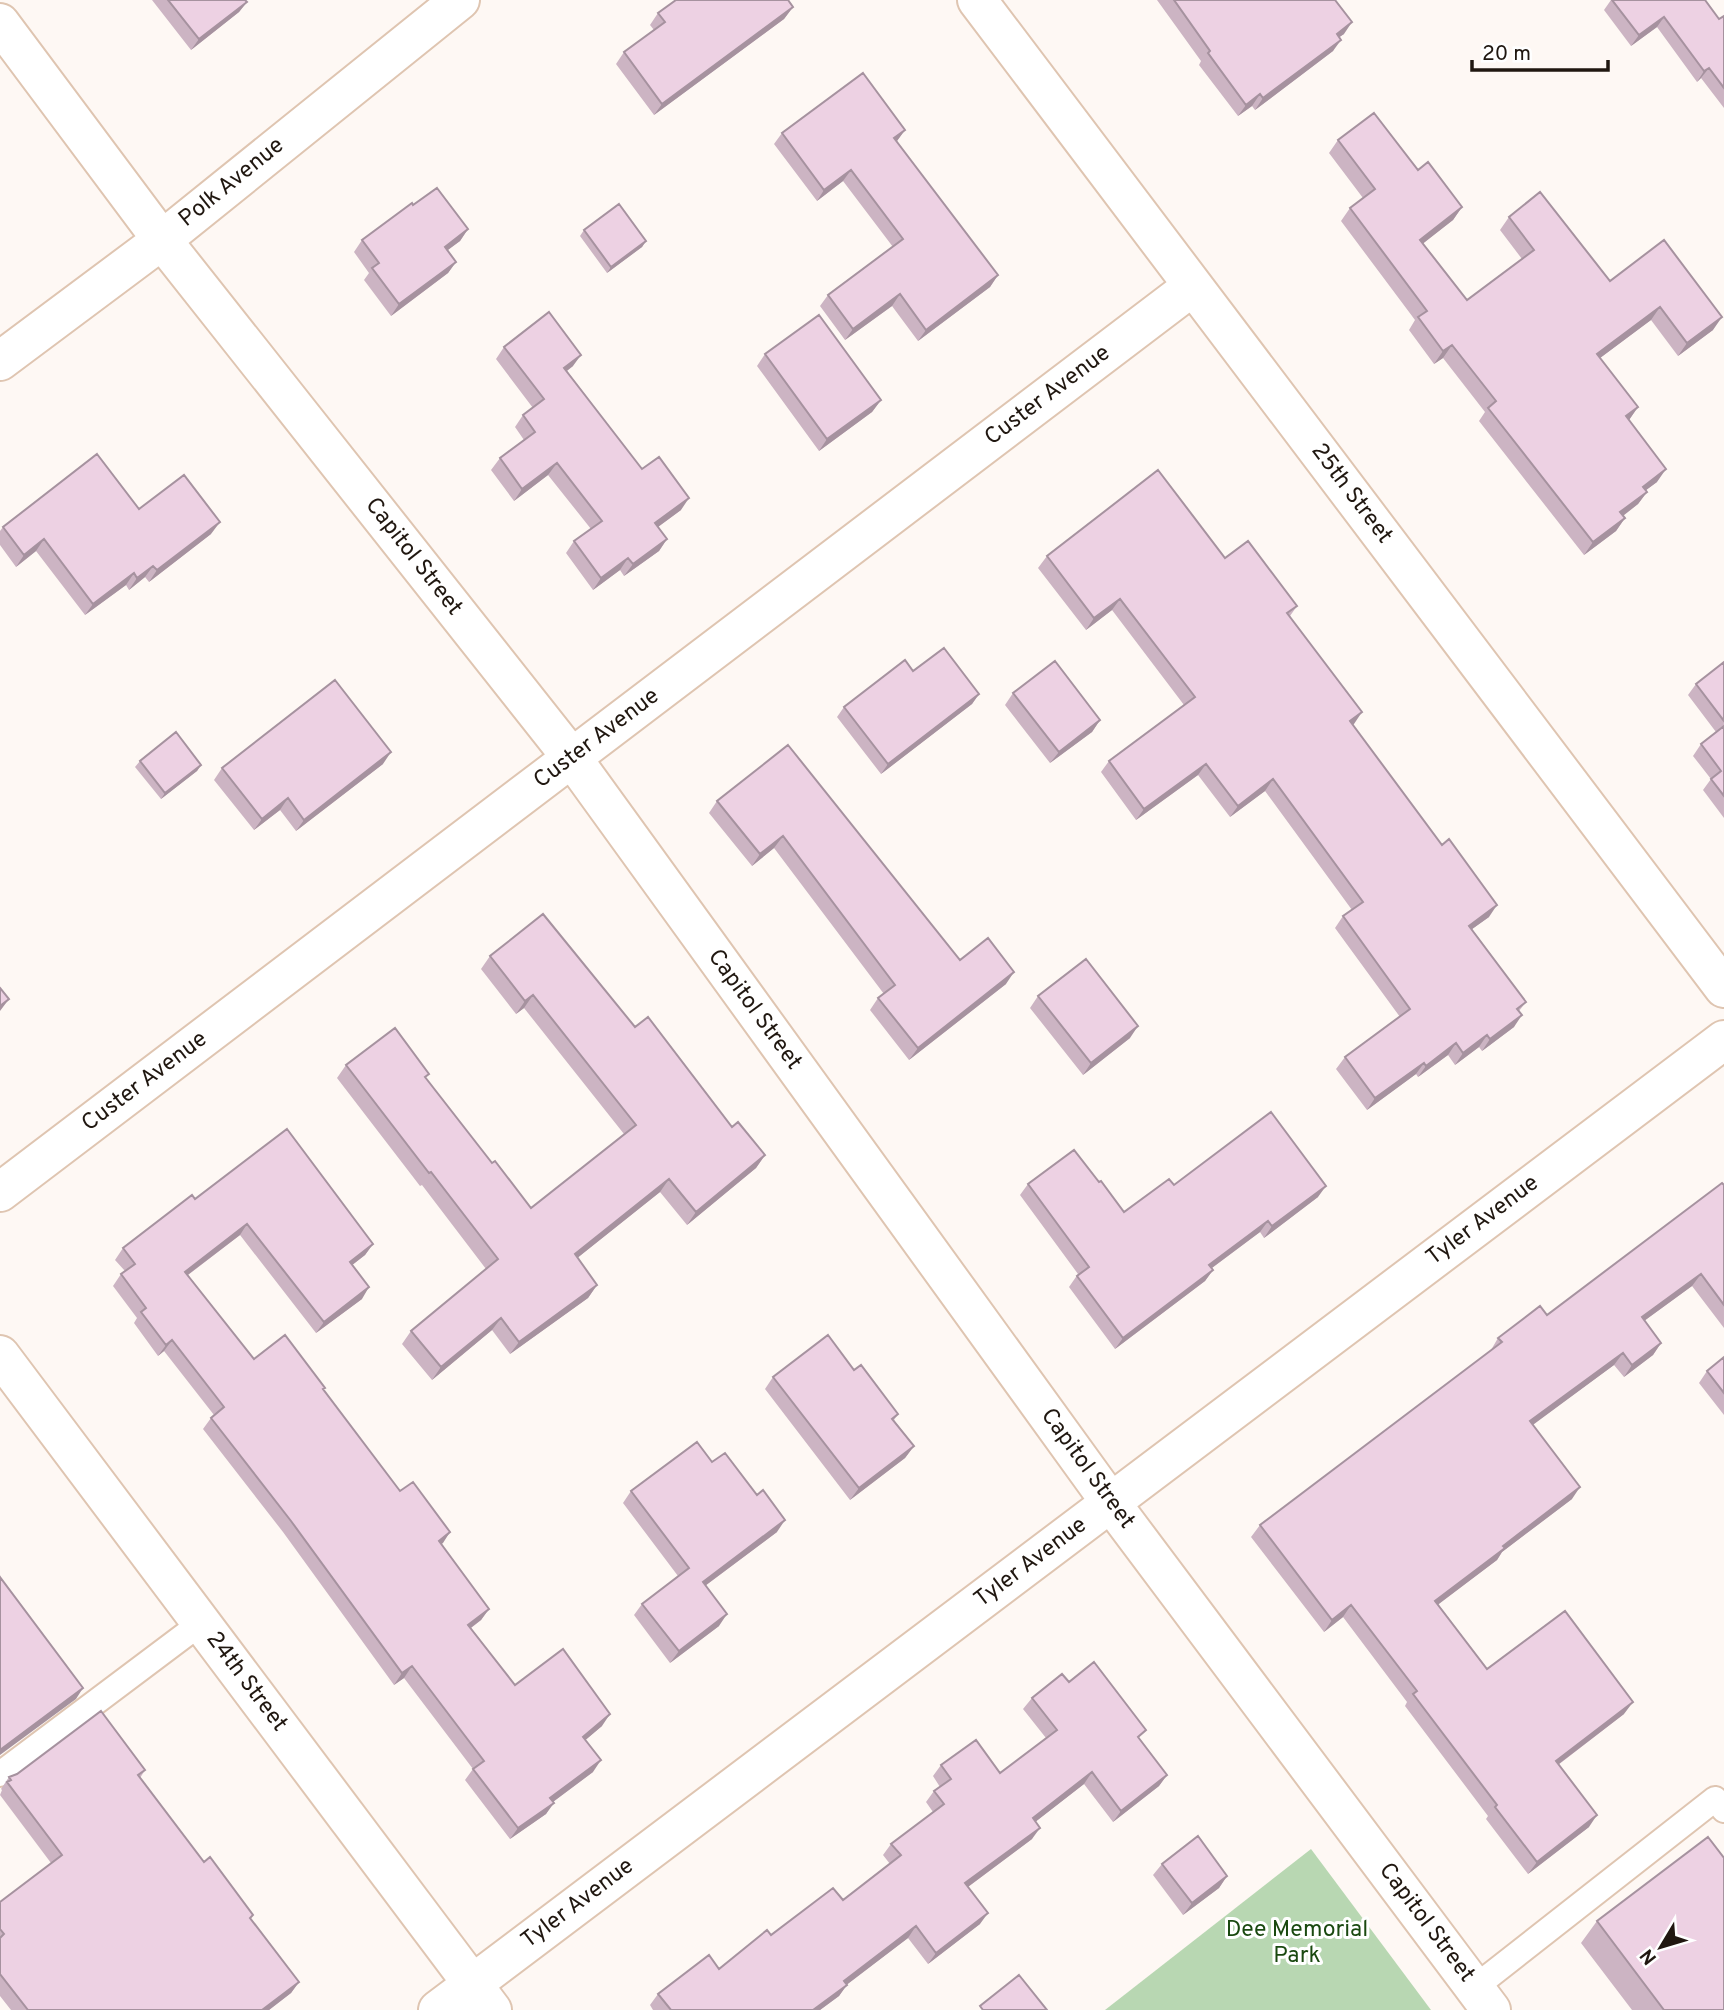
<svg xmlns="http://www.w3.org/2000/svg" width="1724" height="2010" font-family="Overpass,sans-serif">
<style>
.green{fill:#b8d7b2}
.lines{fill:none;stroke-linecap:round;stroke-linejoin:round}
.service-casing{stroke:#dfc5b1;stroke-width:28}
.minor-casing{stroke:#dfc5b1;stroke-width:42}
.tertiary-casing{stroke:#dfc5b1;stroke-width:42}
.service{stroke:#fff;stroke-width:24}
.minor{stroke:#fff;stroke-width:38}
.tertiary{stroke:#fff;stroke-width:38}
.wall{fill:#ccb4c3}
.shaded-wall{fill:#a6929f}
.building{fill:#edd1e3;stroke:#a6929f;stroke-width:2}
.labels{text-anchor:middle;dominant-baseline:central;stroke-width:6;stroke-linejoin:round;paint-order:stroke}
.street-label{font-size:23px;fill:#201710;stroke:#fff}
.park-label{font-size:23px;fill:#1a4910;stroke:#fff}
</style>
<rect width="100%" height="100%" fill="#fef8f4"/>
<path class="green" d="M 1311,1849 L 1431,2010 L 1105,2010 Z"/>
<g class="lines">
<g class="service-casing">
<path id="service" d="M 0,1774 L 201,1623
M 1474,1988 L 1715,1799 L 1724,1810"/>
</g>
<g class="minor-casing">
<path id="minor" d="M 977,0 L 1724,988
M 0,23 L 162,240 L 572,758 L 1111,1503 L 1491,2010
M 0,361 L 162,240 L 460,0
M 0,1192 L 1193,286
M 438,2010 L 1724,1040"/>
</g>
<g class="tertiary-casing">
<path id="tertiary" d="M 0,1355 L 492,2010"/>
</g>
<use href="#service" class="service"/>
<use href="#minor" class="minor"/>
<use href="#tertiary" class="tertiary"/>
</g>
<path class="wall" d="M 152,0 L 245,0 L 247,2 L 239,12 L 191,50 Z
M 1157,0 L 1335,0 L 1344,34 L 1339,37 L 1333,51 L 1255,110 L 1252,106 L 1238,116 L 1199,65 L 1201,61 Z
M 1611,0 L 1719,19 L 1724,16 L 1724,108 L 1701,78 L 1697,82 L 1657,27 L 1631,46 L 1604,10 Z
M 793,7 L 784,19 L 654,115 L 616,64 L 624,52 L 654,30 L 650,25 L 658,13 Z
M 905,130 L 896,142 L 998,275 L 990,287 L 918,341 L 892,306 L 845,340 L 820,306 L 828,295 L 893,247 L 843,181 L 817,201 L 774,144 L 782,133 Z
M 1338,140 L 1418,170 L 1462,207 L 1453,220 L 1423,243 L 1467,300 L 1522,259 L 1500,230 L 1509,217 L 1610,281 L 1713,330 L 1678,356 L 1651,320 L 1600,358 L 1638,407 L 1629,420 L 1657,482 L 1646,490 L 1647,492 L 1638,504 L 1623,516 L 1625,518 L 1616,531 L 1584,555 L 1479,421 L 1485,412 L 1443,358 L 1434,364 L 1409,330 L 1415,320 L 1341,221 L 1350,208 L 1363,198 L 1329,153 Z
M 413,205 L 468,229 L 460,241 L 447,250 L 456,262 L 448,273 L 391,316 L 364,280 L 369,273 L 354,252 L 362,240 Z
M 584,230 L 646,241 L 642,247 L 607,273 L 580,236 Z
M 504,347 L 573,366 L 567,371 L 642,469 L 681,510 L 658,527 L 667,539 L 659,551 L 624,576 L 620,570 L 593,590 L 566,553 L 574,541 L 591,529 L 548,475 L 514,501 L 491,470 L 500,458 L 524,440 L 515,427 L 523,415 L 533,408 L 496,359 Z
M 765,354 L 881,400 L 872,412 L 819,451 L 757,366 Z
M 139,509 L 211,534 L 149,582 L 145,577 L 129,590 L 126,585 L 85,615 L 36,551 L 16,567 L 0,545 L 0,531 L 3,527 Z
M 1047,556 L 1225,558 L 1297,606 L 1290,616 L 1354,724 L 1353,725 L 1489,917 L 1472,929 L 1526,1002 L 1519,1011 L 1514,1027 L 1482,1051 L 1479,1047 L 1455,1065 L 1448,1055 L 1418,1077 L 1416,1074 L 1367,1110 L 1336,1069 L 1345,1057 L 1400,1017 L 1335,928 L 1343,916 L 1352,910 L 1265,791 L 1230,817 L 1198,775 L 1136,820 L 1101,772 L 1109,761 L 1184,705 L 1112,610 L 1086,630 L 1038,568 Z
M 1724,662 L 1724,818 L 1703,790 L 1711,779 L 1693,756 L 1701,744 L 1716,732 L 1688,695 L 1696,684 Z
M 913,671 L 979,694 L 972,704 L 881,774 L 837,717 L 844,707 Z
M 1013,693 L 1100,720 L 1092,732 L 1050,763 L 1005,705 Z
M 788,745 L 960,960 L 1006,984 L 909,1060 L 870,1010 L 878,998 L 884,994 L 774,848 L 752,866 L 709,813 L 717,801 Z
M 140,761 L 201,765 L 197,771 L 161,799 L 135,767 Z
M 383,764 L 296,831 L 280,810 L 254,830 L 214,780 L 222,768 Z
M 490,956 L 635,1027 L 732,1127 L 765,1155 L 756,1168 L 687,1225 L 660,1192 L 577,1258 L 597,1285 L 588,1298 L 510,1354 L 492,1330 L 432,1380 L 402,1344 L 411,1331 L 486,1269 L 422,1185 L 420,1186 L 337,1078 L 346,1065 L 426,1078 L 492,1163 L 531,1208 L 624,1134 L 524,1008 L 516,1014 L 481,969 Z
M 1038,996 L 1130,1038 L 1083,1075 L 1030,1008 Z
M 1099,1182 L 1124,1212 L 1174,1185 L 1318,1197 L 1264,1238 L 1260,1232 L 1212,1268 L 1213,1270 L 1205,1281 L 1115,1349 L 1069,1287 L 1078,1274 L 1020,1195 L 1028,1184 Z
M 1724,1185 L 1724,1328 L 1692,1286 L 1644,1321 L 1661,1343 L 1653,1355 L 1624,1377 L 1614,1365 L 1533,1424 L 1572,1499 L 1502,1552 L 1497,1560 L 1438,1604 L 1487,1669 L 1624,1714 L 1558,1765 L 1589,1827 L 1528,1874 L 1486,1819 L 1488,1816 L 1405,1706 L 1407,1702 L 1343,1617 L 1324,1632 L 1251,1537 L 1260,1525 L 1491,1350 L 1498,1338 L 1547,1315 Z
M 195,1199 L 373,1244 L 365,1255 L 352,1265 L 362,1299 L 316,1333 L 240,1235 L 188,1275 L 254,1359 L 325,1388 L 323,1390 L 400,1491 L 450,1532 L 441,1544 L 489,1609 L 481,1620 L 471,1628 L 515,1685 L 602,1726 L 585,1740 L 593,1772 L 553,1802 L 546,1814 L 510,1839 L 465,1780 L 473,1769 L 404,1678 L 394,1685 L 283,1532 L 203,1429 L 211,1418 L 214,1415 L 164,1351 L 158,1356 L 134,1323 L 137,1318 L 113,1286 L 121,1274 L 125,1271 L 115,1260 L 123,1248 Z
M 1724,1357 L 1724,1415 L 1699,1383 L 1707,1371 Z
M 854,1370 L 898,1414 L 894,1420 L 914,1446 L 905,1458 L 850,1500 L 765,1389 L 773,1377 Z
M 712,1462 L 777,1532 L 705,1586 L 719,1626 L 670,1663 L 634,1615 L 642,1604 L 678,1576 L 623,1503 L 631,1491 Z
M 1069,1682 L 1140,1739 L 1167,1775 L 1159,1786 L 1113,1822 L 1084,1784 L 1036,1821 L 1032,1839 L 968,1887 L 980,1924 L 928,1964 L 908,1938 L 847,1984 L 839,1996 L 820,2010 L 653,2010 L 650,2005 L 658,1994 L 719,1969 L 771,1935 L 843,1900 L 890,1864 L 883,1855 L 891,1844 L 933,1812 L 926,1802 L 934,1791 L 940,1787 L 933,1776 L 941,1765 L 1000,1773 L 1046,1738 L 1023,1709 L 1032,1698 Z
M 145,1770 L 140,1778 L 204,1862 L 251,1919 L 299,1982 L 291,1993 L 269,2010 L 11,2010 L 0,1996 L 0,1902 L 51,1863 L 0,1795 L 2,1790 L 1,1789 L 9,1777 Z
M 1162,1864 L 1227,1876 L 1219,1888 L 1183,1915 L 1153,1875 Z
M 1597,1921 L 1724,2010 L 1632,2010 L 1581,1943 Z"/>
<path class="shaded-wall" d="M 247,2 L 239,12 L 191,50 L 199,39 Z
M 793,7 L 784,19 L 654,115 L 662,104 Z
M 1664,17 L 1657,27 L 1631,46 L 1639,35 Z
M 1352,22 L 1344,34 L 1328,45 L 1337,34 Z
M 1341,40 L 1333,51 L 1255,110 L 1263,98 Z
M 1709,68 L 1701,78 L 1697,82 L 1704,71 Z
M 1260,94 L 1252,106 L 1238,116 L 1246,105 Z
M 905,130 L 897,141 L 886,149 L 894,138 Z
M 851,170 L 843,181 L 817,201 L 824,190 Z
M 1462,207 L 1453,220 L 1411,253 L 1420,240 Z
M 468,229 L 460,241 L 436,259 L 445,247 Z
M 646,241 L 642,247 L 607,273 L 611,267 Z
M 456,262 L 448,273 L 391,316 L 399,304 Z
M 998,275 L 990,287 L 918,341 L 926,330 Z
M 900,294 L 892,306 L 845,340 L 853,329 Z
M 1660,307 L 1651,320 L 1588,367 L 1597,354 Z
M 1722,317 L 1713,330 L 1678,356 L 1687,343 Z
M 1452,345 L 1443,358 L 1434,364 L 1443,351 Z
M 581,355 L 573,366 L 556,379 L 564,368 Z
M 881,400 L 872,412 L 819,451 L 827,439 Z
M 1638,407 L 1629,420 L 1626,416 Z
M 557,463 L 548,475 L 514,501 L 522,489 Z
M 1666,469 L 1657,482 L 1634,499 L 1643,487 Z
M 1647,492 L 1638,504 L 1611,525 L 1620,512 Z
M 689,498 L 681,510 L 647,535 L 655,523 Z
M 1625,518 L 1616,531 L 1584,555 L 1593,542 Z
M 220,522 L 211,534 L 149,582 L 157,570 Z
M 44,539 L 36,551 L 16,567 L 24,555 Z
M 667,539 L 659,551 L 624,576 L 633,564 Z
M 628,558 L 620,570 L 593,590 L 601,578 Z
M 153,566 L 145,577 L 129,590 L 137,578 Z
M 134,573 L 126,585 L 85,615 L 93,604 Z
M 1120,599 L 1112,610 L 1086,630 L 1094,618 Z
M 979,694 L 972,704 L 881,774 L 888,764 Z
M 1362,712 L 1354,724 L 1342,733 L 1350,721 Z
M 1100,720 L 1092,732 L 1050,763 L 1059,752 Z
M 391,752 L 383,764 L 296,831 L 304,820 Z
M 1206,764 L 1198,775 L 1136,820 L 1144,809 Z
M 201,765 L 197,771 L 161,799 L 165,793 Z
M 1273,779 L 1265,791 L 1230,817 L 1238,806 Z
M 288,798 L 280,810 L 254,830 L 262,819 Z
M 783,836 L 774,848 L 752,866 L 760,854 Z
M 1497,905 L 1489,917 L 1461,937 L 1469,926 Z
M 1014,972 L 1006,984 L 909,1060 L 918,1048 Z
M 533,995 L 524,1008 L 516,1014 L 525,1001 Z
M 9,999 L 0,1011 L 0,1006 Z
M 1522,1015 L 1514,1027 L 1482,1051 L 1490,1039 Z
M 1138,1026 L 1130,1038 L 1083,1075 L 1091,1063 Z
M 1487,1035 L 1479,1047 L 1455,1065 L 1463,1053 Z
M 1456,1043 L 1448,1055 L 1418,1077 L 1426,1066 Z
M 1424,1063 L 1416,1074 L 1367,1110 L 1375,1098 Z
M 765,1155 L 756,1168 L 687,1225 L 696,1212 Z
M 669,1179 L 660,1192 L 566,1267 L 575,1254 Z
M 1326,1186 L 1318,1197 L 1264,1238 L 1272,1226 Z
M 1268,1221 L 1260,1232 L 1201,1276 L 1209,1265 Z
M 247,1224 L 240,1235 L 177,1283 L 185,1272 Z
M 373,1244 L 365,1255 L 342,1273 L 350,1262 Z
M 1213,1270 L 1205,1281 L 1115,1349 L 1123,1338 Z
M 1701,1274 L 1692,1286 L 1633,1329 L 1642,1317 Z
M 597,1285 L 588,1298 L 510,1354 L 519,1342 Z
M 369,1287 L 362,1299 L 316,1333 L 324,1322 Z
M 501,1318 L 492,1330 L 432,1380 L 441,1367 Z
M 172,1340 L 164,1351 L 158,1356 L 166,1345 Z
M 1661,1343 L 1653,1355 L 1624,1377 L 1632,1365 Z
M 1623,1353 L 1614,1365 L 1522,1433 L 1530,1421 Z
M 914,1446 L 905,1458 L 850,1500 L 859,1488 Z
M 1580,1487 L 1572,1499 L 1502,1552 L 1497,1560 L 1427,1613 L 1435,1601 L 1503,1546 Z
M 785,1520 L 777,1532 L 694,1594 L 703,1582 Z
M 450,1532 L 443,1543 L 431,1552 L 439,1541 Z
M 1351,1605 L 1343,1617 L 1324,1632 L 1332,1620 Z
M 489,1609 L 481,1620 L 460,1636 L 468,1625 Z
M 727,1614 L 719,1626 L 670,1663 L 679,1651 Z
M 412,1666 L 404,1678 L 394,1685 L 402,1673 Z
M 83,1688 L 76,1699 L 0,1755 L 0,1750 Z
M 1633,1702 L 1624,1714 L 1547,1773 L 1556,1761 Z
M 610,1714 L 602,1726 L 575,1749 L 583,1737 Z
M 601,1760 L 593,1772 L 542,1810 L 550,1798 Z
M 1092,1772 L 1084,1784 L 1025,1830 L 1033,1818 Z
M 1167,1775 L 1159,1786 L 1113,1822 L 1121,1811 Z
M 554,1803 L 546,1814 L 510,1839 L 518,1828 Z
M 1597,1815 L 1589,1827 L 1528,1874 L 1537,1862 Z
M 1040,1828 L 1032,1839 L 957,1895 L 965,1883 Z
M 1227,1876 L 1219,1888 L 1183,1915 L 1192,1903 Z
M 988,1913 L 980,1924 L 928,1964 L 936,1953 Z
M 916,1926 L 908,1938 L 836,1993 L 844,1981 Z
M 299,1982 L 291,1993 L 269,2010 L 262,2010 Z
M 847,1985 L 839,1996 L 820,2010 L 813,2010 Z"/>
<path class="building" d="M 168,0 L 245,0 L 247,2 L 199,39 Z
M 676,0 L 788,0 L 793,7 L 662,104 L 624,52 L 665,22 L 658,13 Z
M 1174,0 L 1335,0 L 1352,22 L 1337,34 L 1341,40 L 1263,98 L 1260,94 L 1246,105 L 1208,53 L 1210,51 Z
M 1612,0 L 1705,0 L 1719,19 L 1724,16 L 1724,88 L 1709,68 L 1704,71 L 1664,17 L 1639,35 Z
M 863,73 L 905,130 L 894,138 L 998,275 L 926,330 L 900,294 L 853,329 L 828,295 L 903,239 L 851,170 L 824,190 L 782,133 Z
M 1374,113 L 1418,170 L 1428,162 L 1462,207 L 1420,240 L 1467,300 L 1534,250 L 1509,217 L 1540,192 L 1610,281 L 1664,240 L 1722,317 L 1687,343 L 1660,307 L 1597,354 L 1638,407 L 1626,416 L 1666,469 L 1643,487 L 1647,492 L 1620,512 L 1625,518 L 1593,542 L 1488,408 L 1496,401 L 1452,345 L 1443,351 L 1418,317 L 1427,311 L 1350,208 L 1375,189 L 1338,140 Z
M 437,188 L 468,229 L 445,247 L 456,262 L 399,304 L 372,268 L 379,263 L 362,240 L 412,203 L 413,205 Z
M 619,204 L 646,241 L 611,267 L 584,230 Z
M 549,312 L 581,355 L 564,368 L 642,469 L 659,457 L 689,498 L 655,523 L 667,539 L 633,564 L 628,558 L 601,578 L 574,541 L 602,521 L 557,463 L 522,489 L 500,458 L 535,432 L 523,415 L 544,399 L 504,347 Z
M 819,315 L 881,400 L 827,439 L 765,354 Z
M 97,454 L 139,509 L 184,475 L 220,522 L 157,570 L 153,566 L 137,578 L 134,573 L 93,604 L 44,539 L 24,555 L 3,527 Z
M 1158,470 L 1225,558 L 1248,541 L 1297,606 L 1287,613 L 1362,712 L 1350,721 L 1442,845 L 1449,839 L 1497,905 L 1469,926 L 1526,1002 L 1517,1009 L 1522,1015 L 1490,1039 L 1487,1035 L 1463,1053 L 1456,1043 L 1426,1066 L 1424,1063 L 1375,1098 L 1345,1057 L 1410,1009 L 1343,916 L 1363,902 L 1273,779 L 1238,806 L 1206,764 L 1144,809 L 1109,761 L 1195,697 L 1120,599 L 1094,618 L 1047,556 Z
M 944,648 L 979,694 L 888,764 L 844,707 L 905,660 L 913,671 Z
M 1055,661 L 1100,720 L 1059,752 L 1013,693 Z
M 1724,662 L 1724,721 L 1696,684 Z
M 335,680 L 391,752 L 304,820 L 288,798 L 262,819 L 222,768 Z
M 1724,726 L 1724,796 L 1711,779 L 1721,771 L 1701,744 Z
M 176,732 L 201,765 L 165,793 L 140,761 Z
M 788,745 L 960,960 L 988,938 L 1014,972 L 918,1048 L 878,998 L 895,985 L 783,836 L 760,854 L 717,801 Z
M 543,914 L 635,1027 L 648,1017 L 732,1127 L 738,1122 L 765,1155 L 696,1212 L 669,1179 L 575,1254 L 597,1285 L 519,1342 L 501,1318 L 441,1367 L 411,1331 L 498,1259 L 431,1172 L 429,1173 L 346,1065 L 395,1028 L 429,1074 L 425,1077 L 492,1163 L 495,1161 L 531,1208 L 636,1125 L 533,995 L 525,1001 L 490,956 Z
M 1086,959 L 1138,1026 L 1091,1063 L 1038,996 Z
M 0,988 L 9,999 L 0,1006 Z
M 1271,1112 L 1326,1186 L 1272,1226 L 1268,1221 L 1209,1265 L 1213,1270 L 1123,1338 L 1077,1276 L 1089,1267 L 1028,1184 L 1074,1150 L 1099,1182 L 1101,1181 L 1124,1212 L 1169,1179 L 1174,1185 Z
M 287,1129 L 373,1244 L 350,1262 L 369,1287 L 324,1322 L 247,1224 L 185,1272 L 254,1359 L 285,1335 L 325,1388 L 323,1389 L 400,1491 L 413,1482 L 450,1532 L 439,1541 L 489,1609 L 468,1625 L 515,1685 L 563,1649 L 610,1714 L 583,1737 L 601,1760 L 550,1798 L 554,1803 L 518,1828 L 473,1769 L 484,1761 L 412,1666 L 402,1673 L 291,1521 L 211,1418 L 224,1407 L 172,1340 L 166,1345 L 141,1312 L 146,1308 L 121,1274 L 135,1264 L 123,1248 L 192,1195 L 195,1199 Z
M 1722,1183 L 1724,1185 L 1724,1305 L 1701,1274 L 1642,1317 L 1661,1343 L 1632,1365 L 1623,1353 L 1530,1421 L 1580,1487 L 1503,1546 L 1505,1548 L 1435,1601 L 1487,1669 L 1565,1611 L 1633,1702 L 1556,1761 L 1597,1815 L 1537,1862 L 1495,1807 L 1497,1805 L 1413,1694 L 1417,1691 L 1351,1605 L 1332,1620 L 1260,1525 L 1502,1342 L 1498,1338 L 1540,1306 L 1547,1315 Z
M 828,1335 L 854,1370 L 861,1365 L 898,1414 L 892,1419 L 914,1446 L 859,1488 L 773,1377 Z
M 1724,1357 L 1724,1393 L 1707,1371 Z
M 697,1442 L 712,1462 L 725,1453 L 757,1495 L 763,1490 L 785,1520 L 703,1582 L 727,1614 L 679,1651 L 642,1604 L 689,1568 L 631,1491 Z
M 0,1577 L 83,1688 L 0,1750 Z
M 1094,1662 L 1146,1730 L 1138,1737 L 1167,1775 L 1121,1811 L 1092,1772 L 1033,1818 L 1040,1828 L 965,1883 L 988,1913 L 936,1953 L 916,1926 L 844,1981 L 847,1985 L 813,2010 L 671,2010 L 658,1994 L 709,1955 L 719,1969 L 767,1930 L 771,1935 L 833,1888 L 843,1900 L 901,1855 L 891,1844 L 944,1804 L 934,1791 L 951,1779 L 941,1765 L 976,1740 L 1000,1773 L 1057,1730 L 1032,1698 L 1062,1674 L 1069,1682 Z
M 101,1711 L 145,1770 L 138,1775 L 204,1862 L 210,1857 L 253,1915 L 250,1918 L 299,1982 L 262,2010 L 28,2010 L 0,1974 L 0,1938 L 4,1934 L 0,1929 L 0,1902 L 62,1855 L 7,1782 L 11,1780 L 9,1777 L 17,1774 Z
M 1198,1836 L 1227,1876 L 1192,1903 L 1162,1864 Z
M 1708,1837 L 1724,1858 L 1724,2010 L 1664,2010 L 1597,1921 Z
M 1019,1975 L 1047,2010 L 983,2010 L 980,2006 Z"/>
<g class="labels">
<g class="street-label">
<text transform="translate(232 183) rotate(-39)">Polk Avenue</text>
<text transform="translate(1048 396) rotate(-37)">Custer Avenue</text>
<text transform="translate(1351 494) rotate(53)">25th Street</text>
<text transform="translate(413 557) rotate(52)">Capitol Street</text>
<text transform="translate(597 739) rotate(-37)">Custer Avenue</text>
<text transform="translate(754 1010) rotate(54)">Capitol Street</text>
<text transform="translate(145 1082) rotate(-37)">Custer Avenue</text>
<text transform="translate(1483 1221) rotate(-37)">Tyler Avenue</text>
<text transform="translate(1087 1469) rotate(54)">Capitol Street</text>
<text transform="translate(1031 1563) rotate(-37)">Tyler Avenue</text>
<text transform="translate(246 1682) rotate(53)">24th Street</text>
<text transform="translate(578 1904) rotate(-37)">Tyler Avenue</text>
<text transform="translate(1426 1923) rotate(53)">Capitol Street</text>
</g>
<g class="park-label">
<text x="1297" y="1930">Dee Memorial<tspan x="1297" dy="26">Park</tspan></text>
</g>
</g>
<g transform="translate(1661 1947) rotate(232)" stroke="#ffffff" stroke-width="5" paint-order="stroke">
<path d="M0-5L12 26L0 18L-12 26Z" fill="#201710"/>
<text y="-10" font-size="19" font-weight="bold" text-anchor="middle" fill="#201710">N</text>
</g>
<path d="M1472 60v10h136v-10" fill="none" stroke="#201710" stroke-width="3.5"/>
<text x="1482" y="60" font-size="21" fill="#201710" stroke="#ffffff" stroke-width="5" paint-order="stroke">20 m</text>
</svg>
